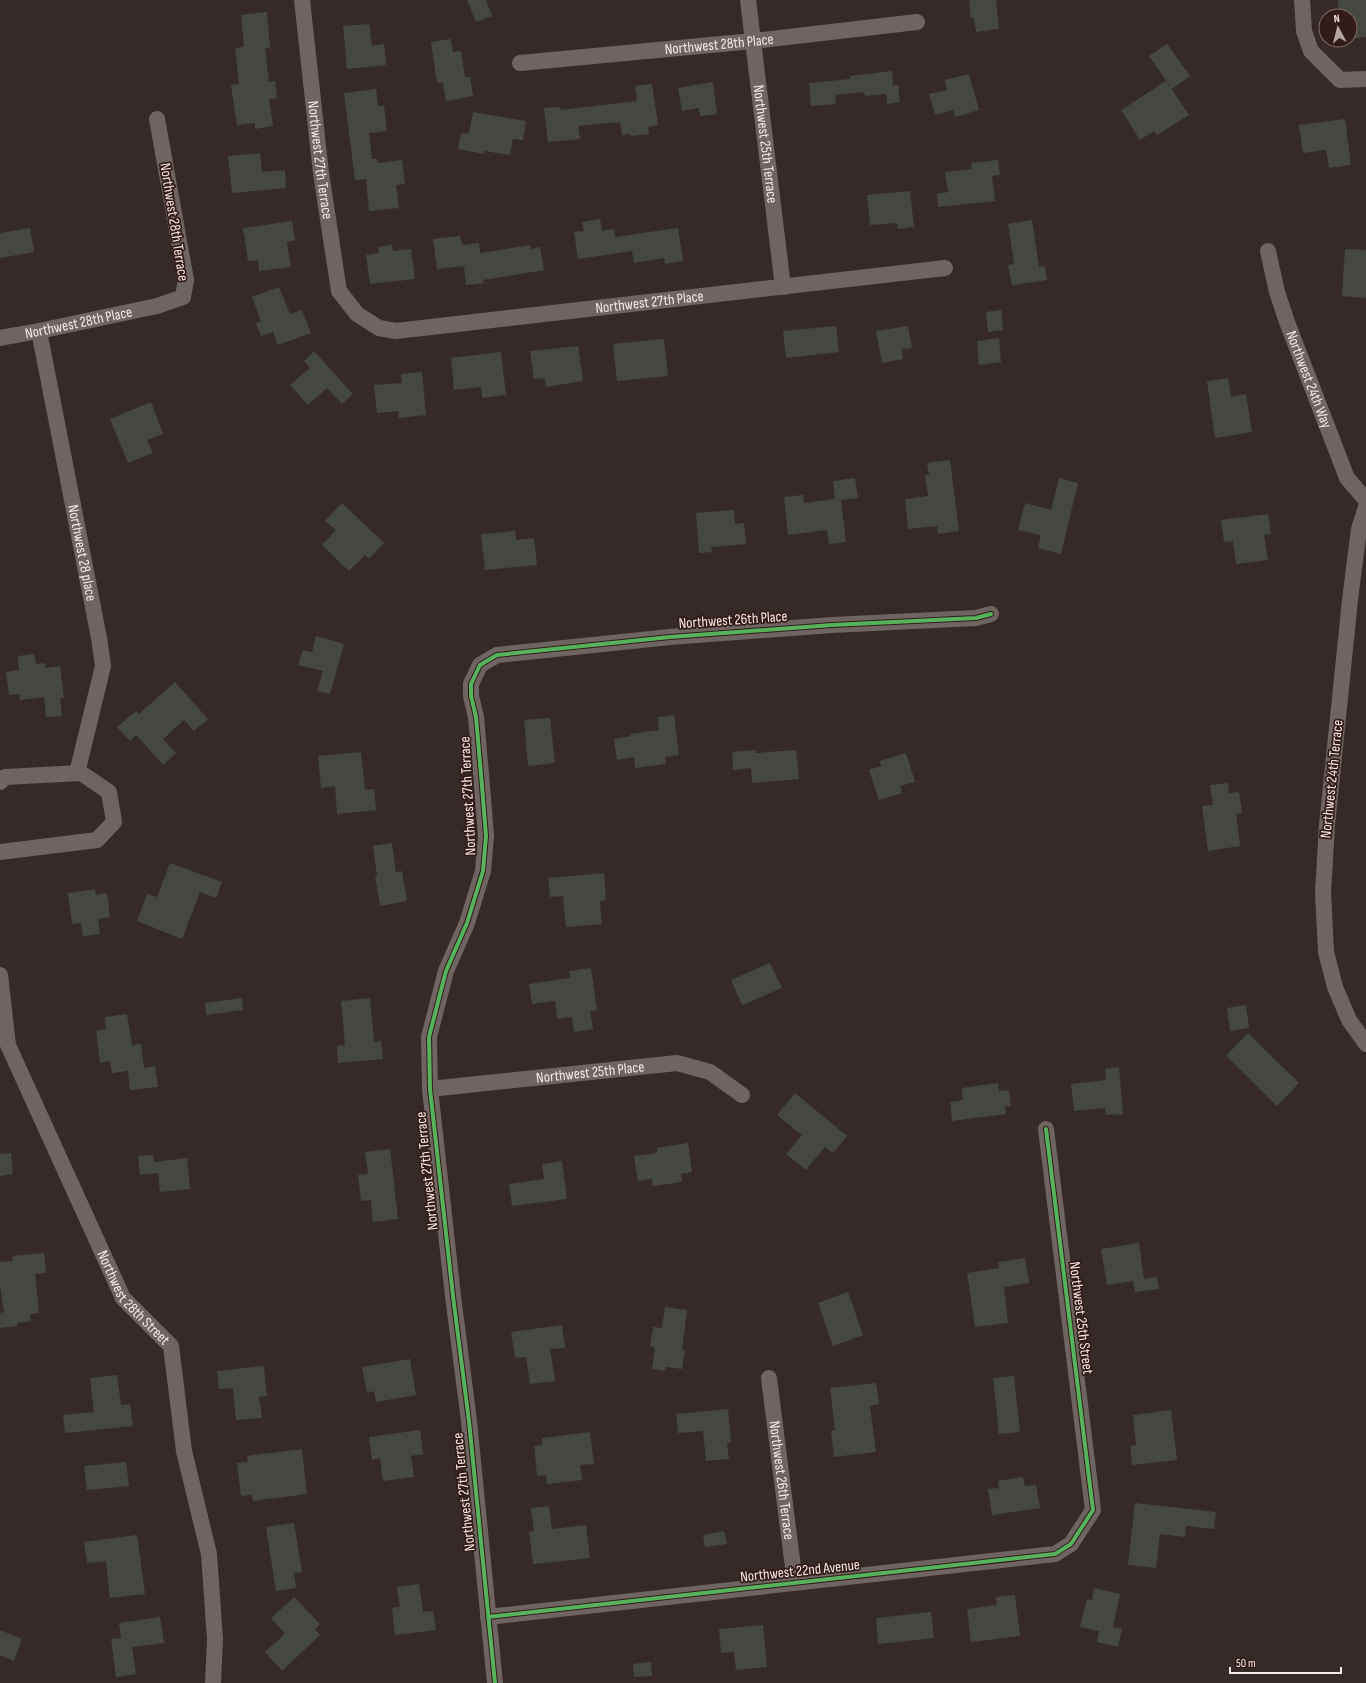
<svg xmlns="http://www.w3.org/2000/svg" width="1366" height="1683" font-family="'Sofia Sans Condensed',sans-serif">
<style>
.building{fill:#444841}
.lines{fill:none;stroke-linecap:round;stroke-linejoin:round}
.street{stroke:#6e6462;stroke-width:16}
.cycleway-casing{stroke:#311c18;stroke-width:6}
.cycleway{stroke:#56b35d;stroke-width:4}
.labels{text-anchor:middle;dominant-baseline:central;stroke-width:3.5;stroke-linejoin:round;paint-order:stroke}
.street-label{font-size:15px;fill:#f8e8e5;stroke:#311c18}
</style>
<rect width="100%" height="100%" fill="#362a28"/>
<path class="building" d="M 467,0 L 486,0 L 492,16 L 476,22 Z
M 969,0 L 996,0 L 999,29 L 976,32 L 974,18 L 971,18 Z
M 1338,0 L 1366,0 L 1366,37 L 1350,39 L 1350,16 L 1339,16 Z
M 267,12 L 270,48 L 265,48 L 269,82 L 275,81 L 277,98 L 269,99 L 273,126 L 255,129 L 255,123 L 237,125 L 231,85 L 239,84 L 235,48 L 244,47 L 241,15 Z
M 369,24 L 372,46 L 384,44 L 386,65 L 347,69 L 343,26 Z
M 451,39 L 453,52 L 461,51 L 465,77 L 470,77 L 473,96 L 446,101 L 443,82 L 437,83 L 431,42 Z
M 1167,44 L 1190,76 L 1172,89 L 1149,56 Z
M 892,71 L 893,85 L 898,85 L 900,102 L 887,104 L 886,94 L 865,96 L 864,92 L 835,95 L 836,104 L 811,106 L 809,83 L 850,79 L 850,76 Z
M 969,74 L 979,110 L 955,117 L 953,110 L 935,115 L 929,94 L 947,90 L 945,80 Z
M 1166,81 L 1189,115 L 1157,135 L 1154,131 L 1140,140 L 1121,110 Z
M 713,82 L 717,114 L 700,116 L 699,108 L 682,111 L 678,88 Z
M 652,84 L 658,125 L 648,127 L 649,134 L 631,136 L 630,134 L 622,135 L 620,122 L 578,126 L 580,139 L 548,142 L 544,108 L 559,107 L 560,110 L 637,101 L 635,86 Z
M 376,89 L 378,106 L 384,105 L 387,131 L 369,133 L 372,159 L 377,159 L 378,163 L 402,160 L 405,184 L 396,185 L 399,208 L 369,211 L 366,179 L 355,180 L 344,93 Z
M 473,112 L 526,121 L 523,140 L 513,139 L 510,155 L 484,151 L 484,154 L 458,149 L 461,133 L 469,134 Z
M 1345,119 L 1351,165 L 1329,168 L 1326,150 L 1303,153 L 1299,125 Z
M 260,153 L 262,172 L 285,170 L 286,188 L 232,193 L 228,156 Z
M 998,160 L 1000,175 L 992,176 L 995,201 L 938,207 L 937,194 L 948,192 L 945,172 L 972,169 L 971,163 Z
M 910,191 L 914,227 L 898,229 L 897,223 L 870,225 L 867,195 Z
M 600,219 L 602,231 L 614,229 L 615,237 L 678,228 L 683,261 L 665,264 L 664,258 L 634,263 L 632,251 L 578,259 L 574,232 L 584,231 L 582,222 Z
M 1032,220 L 1039,267 L 1045,266 L 1047,280 L 1012,285 L 1008,265 L 1014,264 L 1008,224 Z
M 292,221 L 295,240 L 287,242 L 291,267 L 259,271 L 258,260 L 248,261 L 243,228 Z
M 30,228 L 34,252 L 0,258 L 0,233 Z
M 460,236 L 462,245 L 479,243 L 480,253 L 530,245 L 530,249 L 540,247 L 544,270 L 483,280 L 484,283 L 466,285 L 464,266 L 437,269 L 433,239 Z
M 392,245 L 393,251 L 411,249 L 415,279 L 370,284 L 366,255 L 379,253 L 378,247 Z
M 1345,249 L 1366,250 L 1366,298 L 1342,296 Z
M 279,287 L 290,314 L 302,310 L 311,333 L 278,345 L 273,332 L 261,336 L 256,323 L 261,321 L 252,297 Z
M 1001,310 L 1003,330 L 988,332 L 986,312 Z
M 836,326 L 839,352 L 786,358 L 783,331 Z
M 908,326 L 912,348 L 902,349 L 903,359 L 882,363 L 876,331 Z
M 999,338 L 1001,362 L 979,365 L 977,341 Z
M 664,339 L 668,376 L 617,381 L 613,344 Z
M 578,346 L 583,381 L 546,387 L 545,378 L 534,379 L 530,351 Z
M 314,351 L 353,394 L 342,404 L 327,388 L 308,405 L 290,385 L 310,368 L 304,361 Z
M 501,352 L 506,395 L 482,398 L 481,387 L 454,390 L 451,358 Z
M 422,372 L 426,415 L 399,418 L 398,411 L 377,413 L 374,385 L 402,383 L 401,374 Z
M 1228,378 L 1231,397 L 1246,394 L 1252,432 L 1215,438 L 1207,381 Z
M 151,402 L 163,434 L 147,440 L 153,453 L 128,463 L 110,419 Z
M 950,460 L 959,531 L 938,534 L 937,526 L 908,529 L 905,499 L 928,496 L 925,475 L 929,475 L 927,463 Z
M 855,478 L 858,498 L 841,500 L 846,542 L 829,544 L 827,530 L 788,535 L 784,497 L 803,495 L 804,503 L 835,499 L 833,481 Z
M 1059,478 L 1078,483 L 1061,554 L 1038,548 L 1041,535 L 1018,530 L 1025,503 L 1051,510 Z
M 342,503 L 384,543 L 369,559 L 365,555 L 349,571 L 322,545 L 336,530 L 325,521 Z
M 734,510 L 735,524 L 744,523 L 746,544 L 711,547 L 712,552 L 699,553 L 696,513 Z
M 1268,514 L 1271,534 L 1264,535 L 1268,560 L 1236,564 L 1233,541 L 1224,542 L 1221,520 Z
M 515,531 L 516,540 L 534,538 L 537,565 L 485,570 L 481,534 Z
M 316,636 L 344,644 L 330,694 L 317,691 L 323,671 L 298,665 L 303,650 L 312,652 Z
M 34,654 L 36,664 L 45,663 L 45,668 L 60,666 L 64,698 L 60,698 L 62,716 L 46,717 L 44,697 L 20,700 L 19,694 L 9,695 L 6,672 L 19,670 L 18,656 Z
M 175,682 L 208,719 L 194,731 L 184,720 L 163,739 L 176,753 L 163,765 L 136,735 L 130,741 L 117,727 L 136,711 L 139,714 Z
M 674,715 L 679,755 L 665,757 L 666,764 L 635,768 L 634,757 L 617,760 L 614,739 L 631,736 L 630,734 L 659,730 L 658,717 Z
M 550,718 L 555,763 L 528,766 L 524,720 Z
M 755,750 L 756,753 L 796,750 L 799,779 L 752,783 L 751,768 L 733,770 L 732,752 Z
M 361,752 L 365,790 L 374,789 L 376,810 L 337,814 L 335,786 L 321,788 L 318,756 Z
M 906,753 L 915,782 L 900,786 L 902,793 L 879,800 L 869,770 L 881,766 L 880,761 Z
M 1228,783 L 1229,793 L 1239,792 L 1242,813 L 1236,814 L 1240,846 L 1208,851 L 1202,806 L 1213,805 L 1210,785 Z
M 392,843 L 396,873 L 402,871 L 407,901 L 380,906 L 375,876 L 377,876 L 373,846 Z
M 170,863 L 222,882 L 216,898 L 200,892 L 182,939 L 137,921 L 147,894 L 157,897 Z
M 604,873 L 606,900 L 600,901 L 602,924 L 566,927 L 563,896 L 550,897 L 548,878 Z
M 95,889 L 96,895 L 107,893 L 110,917 L 98,919 L 100,934 L 83,936 L 81,923 L 72,924 L 68,893 Z
M 770,963 L 782,988 L 742,1005 L 731,980 Z
M 591,968 L 597,1010 L 590,1011 L 593,1029 L 574,1032 L 572,1017 L 557,1019 L 555,1001 L 532,1004 L 529,984 L 570,978 L 569,971 Z
M 242,998 L 243,1010 L 206,1015 L 205,1003 Z
M 370,998 L 374,1042 L 381,1041 L 383,1059 L 338,1063 L 337,1046 L 345,1045 L 341,1001 Z
M 1246,1005 L 1249,1028 L 1230,1031 L 1227,1008 Z
M 127,1014 L 132,1045 L 141,1044 L 144,1068 L 155,1066 L 158,1087 L 130,1090 L 128,1071 L 112,1073 L 110,1061 L 100,1063 L 96,1031 L 106,1029 L 105,1017 Z
M 1248,1033 L 1299,1083 L 1277,1106 L 1226,1056 Z
M 1119,1067 L 1123,1114 L 1106,1115 L 1105,1108 L 1074,1111 L 1071,1084 L 1106,1080 L 1105,1069 Z
M 998,1083 L 999,1091 L 1009,1090 L 1011,1106 L 1005,1106 L 1006,1114 L 952,1121 L 950,1102 L 963,1100 L 962,1088 Z
M 795,1093 L 847,1136 L 833,1153 L 825,1147 L 806,1170 L 786,1154 L 802,1135 L 777,1115 Z
M 688,1143 L 692,1172 L 681,1174 L 682,1182 L 653,1186 L 652,1179 L 638,1181 L 634,1156 L 657,1153 L 657,1148 Z
M 390,1149 L 398,1219 L 373,1222 L 371,1200 L 361,1201 L 358,1175 L 368,1174 L 365,1152 Z
M 11,1153 L 13,1174 L 0,1176 L 0,1154 Z
M 153,1155 L 154,1162 L 187,1158 L 190,1189 L 160,1192 L 158,1173 L 140,1175 L 138,1156 Z
M 562,1161 L 567,1199 L 512,1206 L 509,1184 L 544,1179 L 542,1164 Z
M 1139,1243 L 1144,1279 L 1157,1277 L 1159,1289 L 1135,1292 L 1133,1281 L 1107,1285 L 1101,1249 Z
M 44,1253 L 46,1273 L 35,1274 L 39,1313 L 30,1314 L 31,1321 L 17,1323 L 17,1326 L 0,1328 L 0,1313 L 4,1312 L 0,1285 L 0,1262 L 13,1261 L 12,1256 Z
M 1025,1258 L 1029,1283 L 1004,1287 L 1008,1323 L 975,1327 L 967,1273 L 999,1268 L 998,1262 Z
M 848,1292 L 863,1335 L 833,1346 L 818,1303 Z
M 665,1307 L 687,1310 L 682,1350 L 685,1350 L 682,1369 L 666,1367 L 665,1371 L 652,1369 L 655,1347 L 650,1346 L 653,1327 L 662,1328 Z
M 562,1325 L 565,1348 L 550,1349 L 555,1381 L 530,1384 L 526,1357 L 515,1358 L 511,1332 Z
M 410,1359 L 416,1395 L 376,1402 L 374,1391 L 367,1393 L 362,1367 Z
M 264,1366 L 267,1396 L 259,1397 L 262,1418 L 236,1420 L 233,1388 L 219,1389 L 217,1371 Z
M 117,1375 L 121,1405 L 130,1404 L 133,1426 L 65,1433 L 63,1415 L 94,1412 L 90,1378 Z
M 1014,1376 L 1020,1432 L 999,1434 L 993,1378 Z
M 876,1383 L 879,1404 L 870,1406 L 876,1452 L 834,1457 L 831,1431 L 835,1430 L 830,1388 Z
M 728,1409 L 731,1443 L 727,1443 L 729,1459 L 706,1461 L 703,1431 L 678,1433 L 676,1414 Z
M 1171,1410 L 1177,1460 L 1132,1465 L 1130,1446 L 1136,1445 L 1133,1415 Z
M 420,1430 L 423,1454 L 411,1456 L 414,1477 L 383,1481 L 380,1458 L 372,1460 L 369,1437 Z
M 590,1432 L 594,1464 L 580,1465 L 582,1480 L 547,1484 L 546,1475 L 537,1476 L 534,1446 L 542,1445 L 542,1438 Z
M 302,1449 L 307,1494 L 253,1501 L 252,1495 L 241,1496 L 237,1463 L 248,1462 L 247,1456 Z
M 126,1462 L 129,1486 L 87,1490 L 84,1466 Z
M 1023,1477 L 1025,1486 L 1036,1485 L 1040,1508 L 992,1515 L 988,1489 L 999,1488 L 998,1481 Z
M 1135,1503 L 1216,1512 L 1214,1529 L 1186,1526 L 1185,1537 L 1160,1534 L 1156,1568 L 1128,1565 Z
M 549,1506 L 552,1529 L 586,1525 L 590,1558 L 533,1564 L 529,1532 L 534,1531 L 531,1508 Z
M 294,1523 L 302,1572 L 294,1573 L 296,1588 L 276,1591 L 266,1527 Z
M 724,1531 L 727,1544 L 705,1547 L 703,1535 Z
M 137,1535 L 145,1594 L 110,1598 L 106,1561 L 87,1563 L 84,1542 Z
M 419,1584 L 423,1612 L 433,1611 L 436,1630 L 395,1635 L 392,1608 L 400,1607 L 397,1587 Z
M 1094,1588 L 1120,1594 L 1113,1627 L 1122,1629 L 1118,1647 L 1097,1642 L 1099,1631 L 1080,1627 L 1087,1599 L 1092,1600 Z
M 1015,1595 L 1020,1636 L 971,1642 L 967,1609 L 997,1605 L 996,1597 Z
M 294,1597 L 320,1624 L 315,1629 L 320,1635 L 282,1671 L 265,1652 L 285,1634 L 271,1618 Z
M 931,1612 L 934,1638 L 878,1644 L 876,1618 Z
M 160,1617 L 164,1643 L 132,1647 L 136,1674 L 116,1677 L 111,1639 L 121,1638 L 119,1623 Z
M 763,1625 L 767,1667 L 736,1670 L 734,1652 L 721,1653 L 719,1629 Z
M 0,1630 L 22,1639 L 14,1661 L 0,1655 Z
M 651,1662 L 652,1676 L 634,1677 L 633,1664 Z"/>
<g class="lines">
<g class="street">
<path id="s1" d="M 302,0 L 321,173 L 339,291 L 357,314 L 379,328 L 396,331 L 945,268"/>
<path id="s2" d="M 748,0 L 783,287"/>
<path d="M 1302,0 L 1304,31 L 1311,51 L 1340,80 L 1366,79"/>
<path id="s3" d="M 520,63 L 753,41 L 917,22"/>
<path id="s4" d="M 1268,251 L 1277,292 L 1287,322 L 1347,478 L 1366,500"/>
<path id="s5" d="M 39,331 L 99,638 L 103,666 L 77,773"/>
<path id="s6" d="M 0,338 L 39,331 L 157,306 L 183,297 L 186,280 L 157,119"/>
<path d="M 1366,507 L 1359,529 L 1350,600 L 1327,825 L 1323,893 L 1326,952 L 1335,987 L 1349,1020 L 1366,1044"/>
<path d="M 0,782 L 5,777 L 81,773 L 109,792 L 114,822 L 97,840 L 0,852"/>
<path id="s7" d="M 0,975 L 8,1045 L 123,1298 L 171,1346 L 184,1451 L 209,1554 L 215,1639 L 213,1683"/>
<path id="s8" d="M 430,1089 L 677,1063 L 710,1072 L 742,1095"/>
<path id="s9" d="M 769,1378 L 795,1583"/>
<path d="M 488,1617 L 1055,1554 L 1071,1544 L 1093,1510 L 1046,1129"/>
<path d="M 495,1683 L 469,1421 L 453,1296 L 430,1089 L 429,1037 L 446,971 L 467,923 L 483,871 L 486,836 L 482,786 L 476,717 L 471,696 L 471,684 L 480,665 L 497,655 L 670,637 L 832,625 L 976,618 L 991,614"/>
</g>
<g class="cycleway-casing">
<path id="cycleway" d="M 488,1617 L 1055,1554 L 1071,1544 L 1093,1510 L 1046,1129
M 495,1683 L 469,1421 L 453,1296 L 430,1089 L 429,1037 L 446,971 L 467,923 L 483,871 L 486,836 L 482,786 L 476,717 L 471,696 L 471,684 L 480,665 L 497,655 L 670,637 L 832,625 L 976,618 L 991,614"/>
</g>
<use href="#cycleway" class="cycleway"/>
</g>
<g class="labels">
<g class="street-label">
<text stroke="none"><textPath href="#s3" startOffset="200">Northwest 28th Place</textPath></text>
<text stroke="none"><textPath href="#s2" startOffset="145">Northwest 25th Terrace</textPath></text>
<text stroke="none"><textPath href="#s1" startOffset="161">Northwest 27th Terrace</textPath></text>
<text transform="translate(174 222) rotate(81)">Northwest 28th Terrace</text>
<text stroke="none"><textPath href="#s1" startOffset="621">Northwest 27th Place</textPath></text>
<text stroke="none"><textPath href="#s6" startOffset="80">Northwest 28th Place</textPath></text>
<text stroke="none"><textPath href="#s4" startOffset="135">Northwest 24th Way</textPath></text>
<text stroke="none"><textPath href="#s5" startOffset="226">Northwest 28 place</textPath></text>
<text transform="translate(733 620) rotate(-4)">Northwest 26th Place</text>
<text transform="translate(1332 779) rotate(-84)">Northwest 24th Terrace</text>
<text transform="translate(468 796) rotate(-93)">Northwest 27th Terrace</text>
<text stroke="none"><textPath href="#s8" startOffset="161">Northwest 25th Place</textPath></text>
<text transform="translate(427 1171) rotate(-96)">Northwest 27th Terrace</text>
<text stroke="none"><textPath href="#s7" startOffset="354">Northwest 28th Street</textPath></text>
<text transform="translate(1081 1318) rotate(83)">Northwest 25th Street</text>
<text stroke="none"><textPath href="#s9" startOffset="103">Northwest 26th Terrace</textPath></text>
<text transform="translate(464 1492) rotate(-96)">Northwest 27th Terrace</text>
<text transform="translate(800 1571) rotate(-6)">Northwest 22nd Avenue</text>
</g>
</g>
<g transform="translate(1338 28) rotate(353)"><circle r="19" fill="#311c18" stroke="#816e6a"/>
<path d="M0-3L7 15L0 10L-7 15Z" fill="#b4a6a3"/>
<text y="-6" font-size="11" font-weight="bold" text-anchor="middle" fill="#f8e8e5">N</text>
</g>
<path d="M1230 1667v6h111v-6" fill="none" stroke="#f8e8e5" stroke-width="2"/>
<text x="1236" y="1667" font-size="12" fill="#f8e8e5" stroke="#311c18" stroke-width="3" paint-order="stroke">50 m</text>
</svg>
